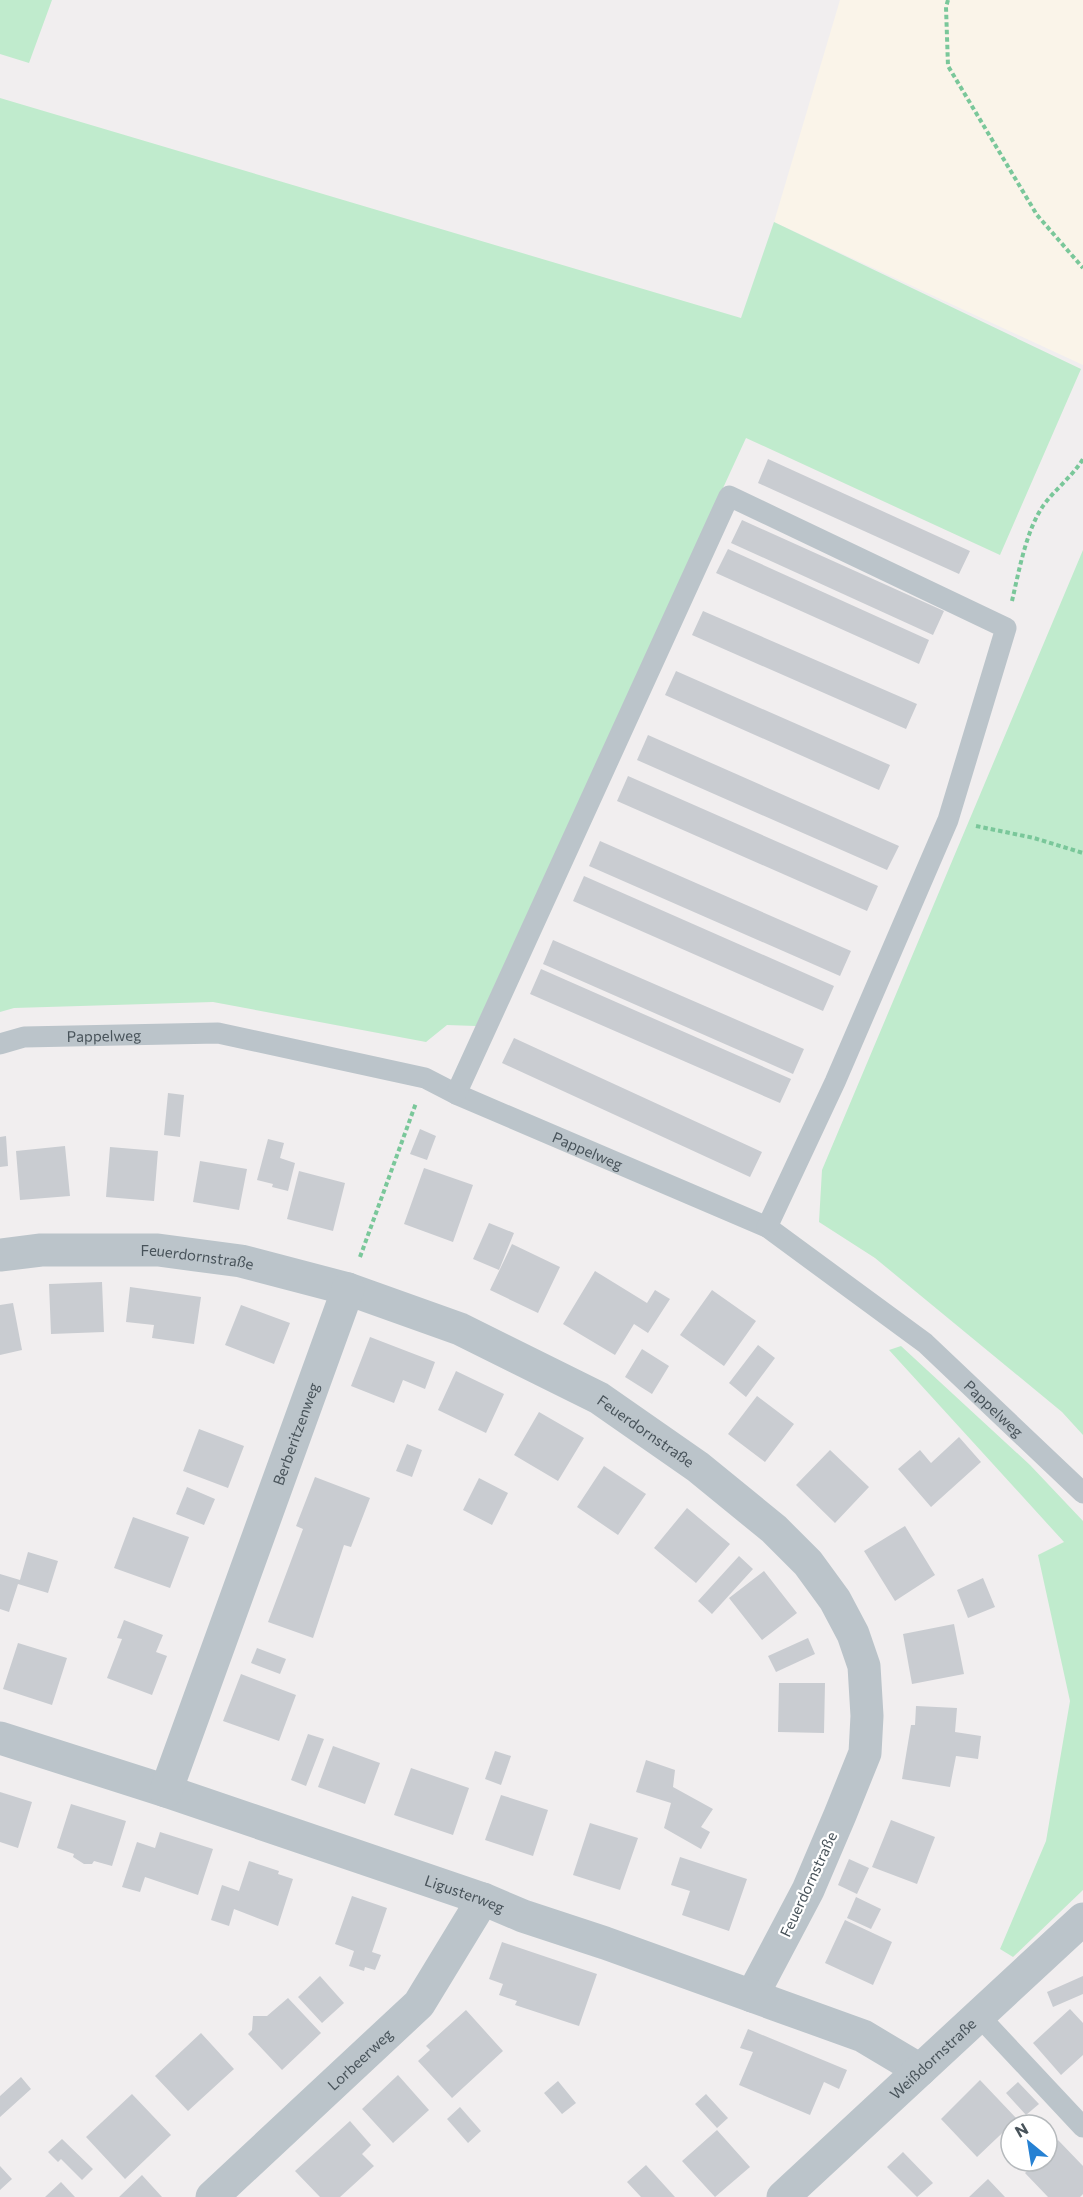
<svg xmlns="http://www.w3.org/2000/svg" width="1083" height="2197" font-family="Commissioner,sans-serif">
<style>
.commercial{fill:#faf4e9}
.green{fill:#c0ebcd}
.building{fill:#c9ccd1}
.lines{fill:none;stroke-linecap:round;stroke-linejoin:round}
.path{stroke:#7ac79a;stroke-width:4;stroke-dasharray:4.5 3;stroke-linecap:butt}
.service{stroke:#bbc4ca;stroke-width:21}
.minor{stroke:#bbc4ca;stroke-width:33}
.labels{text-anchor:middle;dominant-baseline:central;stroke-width:4.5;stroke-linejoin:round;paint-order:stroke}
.street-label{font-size:15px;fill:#48535a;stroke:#fff}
</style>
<rect width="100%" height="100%" fill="#f1eeef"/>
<path class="commercial" d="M 840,0 L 1083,0 L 1083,365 L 774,222 Z"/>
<path class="green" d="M 0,0 L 52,0 L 29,63 L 0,54 Z
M 0,98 L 741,318 L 774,222 L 1081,369 L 1000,555 L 746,438 L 476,1026 L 447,1025 L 426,1042 L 213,1002 L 14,1008 L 0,1012 Z
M 1083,550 L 1083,1435 L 1062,1412 L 875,1258 L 819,1222 L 822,1170 Z
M 901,1346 L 1030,1465 L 1083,1521 L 1083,1890 L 1013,1957 L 1000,1949 L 1046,1841 L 1070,1701 L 1038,1555 L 1064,1542 L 889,1350 Z"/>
<path class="building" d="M 768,459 L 970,551 L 959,574 L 758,483 Z
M 742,520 L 944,611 L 933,635 L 731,543 Z
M 728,549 L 929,640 L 919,664 L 716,573 Z
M 703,611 L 917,704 L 906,729 L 692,635 Z
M 676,671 L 890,765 L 879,790 L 665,695 Z
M 648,735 L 899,846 L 887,870 L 637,760 Z
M 628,776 L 878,886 L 867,911 L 617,801 Z
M 600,841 L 851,951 L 840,976 L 589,866 Z
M 584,876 L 834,986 L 823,1011 L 573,901 Z
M 553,940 L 804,1049 L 793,1074 L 543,964 Z
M 541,969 L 791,1079 L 780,1103 L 530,994 Z
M 514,1038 L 762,1152 L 750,1177 L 502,1063 Z
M 168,1093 L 184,1095 L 180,1137 L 164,1135 Z
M 420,1129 L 436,1136 L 427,1160 L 410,1154 Z
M 6,1136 L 8,1166 L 0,1167 L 0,1137 Z
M 268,1139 L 284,1143 L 280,1158 L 295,1163 L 288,1191 L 272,1187 L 273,1184 L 257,1180 Z
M 65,1146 L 70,1196 L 20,1200 L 16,1151 Z
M 110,1147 L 158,1151 L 154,1201 L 106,1197 Z
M 200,1161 L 247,1169 L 239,1210 L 193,1202 Z
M 424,1168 L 473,1185 L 453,1242 L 404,1224 Z
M 299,1171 L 345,1183 L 333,1231 L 287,1219 Z
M 489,1223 L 514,1233 L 499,1270 L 473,1259 Z
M 512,1244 L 560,1267 L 538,1313 L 490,1290 Z
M 595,1271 L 647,1303 L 655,1290 L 670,1299 L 648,1333 L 634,1324 L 615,1355 L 563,1324 Z
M 102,1282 L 104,1332 L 51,1334 L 49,1284 Z
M 130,1287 L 201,1297 L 194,1344 L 152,1338 L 154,1325 L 126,1322 Z
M 712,1290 L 756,1321 L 724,1366 L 680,1335 Z
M 13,1303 L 22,1350 L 0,1355 L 0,1305 Z
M 241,1305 L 290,1323 L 274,1364 L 225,1345 Z
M 370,1337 L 435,1362 L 425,1389 L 403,1380 L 394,1403 L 351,1386 Z
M 758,1345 L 775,1358 L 746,1397 L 729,1383 Z
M 642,1349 L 669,1366 L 652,1394 L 625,1377 Z
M 456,1371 L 504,1394 L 486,1433 L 438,1410 Z
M 757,1396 L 794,1424 L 765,1462 L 728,1434 Z
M 539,1412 L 584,1438 L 558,1481 L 514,1455 Z
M 199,1429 L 244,1446 L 228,1488 L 183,1471 Z
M 959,1437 L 981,1462 L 931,1507 L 898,1469 L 920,1450 L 931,1463 Z
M 407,1444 L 422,1450 L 412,1477 L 396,1471 Z
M 830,1450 L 869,1487 L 835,1523 L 796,1485 Z
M 604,1466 L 646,1494 L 618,1535 L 577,1507 Z
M 315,1477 L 370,1498 L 351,1547 L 344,1545 L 313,1638 L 268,1622 L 303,1529 L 296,1526 Z
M 479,1478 L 508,1493 L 492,1525 L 463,1510 Z
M 187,1487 L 215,1499 L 204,1525 L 176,1514 Z
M 687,1508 L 730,1544 L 696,1583 L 654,1548 Z
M 133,1517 L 189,1537 L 170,1588 L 114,1568 Z
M 905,1526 L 935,1575 L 895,1601 L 864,1551 Z
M 28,1552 L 58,1561 L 48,1593 L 18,1584 L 9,1612 L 0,1609 L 0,1574 L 20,1580 Z
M 739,1556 L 753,1569 L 712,1614 L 698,1601 Z
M 764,1571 L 797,1613 L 762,1640 L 729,1598 Z
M 983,1578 L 995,1607 L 968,1618 L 957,1590 Z
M 124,1620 L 163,1635 L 156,1652 L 167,1656 L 152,1695 L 107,1678 L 122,1639 L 117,1638 Z
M 954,1624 L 964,1674 L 912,1684 L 903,1634 Z
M 808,1638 L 815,1654 L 776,1672 L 768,1656 Z
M 18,1643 L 67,1658 L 52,1705 L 3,1689 Z
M 257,1648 L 286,1659 L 280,1674 L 251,1663 Z
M 241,1674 L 296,1695 L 279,1741 L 223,1721 Z
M 779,1683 L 825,1683 L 824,1733 L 778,1732 Z
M 916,1706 L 957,1708 L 955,1732 L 981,1736 L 978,1759 L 956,1756 L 950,1787 L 902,1779 L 911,1725 L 915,1725 Z
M 308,1734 L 324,1739 L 306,1786 L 291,1780 Z
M 333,1746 L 380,1763 L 365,1804 L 318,1787 Z
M 495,1751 L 511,1756 L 501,1785 L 485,1779 Z
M 646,1760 L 675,1770 L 673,1787 L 713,1809 L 701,1827 L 710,1832 L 701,1849 L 664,1828 L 671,1803 L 636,1792 Z
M 411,1768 L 469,1788 L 453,1835 L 394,1815 Z
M 0,1792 L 32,1802 L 18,1848 L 0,1842 Z
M 501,1795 L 548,1810 L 533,1856 L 485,1840 Z
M 71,1804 L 126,1821 L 112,1866 L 94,1861 L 92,1864 L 84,1864 L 73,1857 L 74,1854 L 57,1848 Z
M 891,1820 L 935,1837 L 917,1884 L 872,1867 Z
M 590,1823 L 638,1838 L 620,1890 L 573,1875 Z
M 160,1832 L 213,1849 L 198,1895 L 145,1877 L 140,1892 L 122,1887 L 137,1842 L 155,1848 Z
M 680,1857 L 747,1879 L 729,1931 L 682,1915 L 690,1891 L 671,1885 Z
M 849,1859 L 869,1868 L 857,1894 L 838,1885 Z
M 249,1861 L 279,1871 L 278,1874 L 293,1879 L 278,1926 L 234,1909 L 229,1926 L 211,1920 L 222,1885 L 239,1891 Z
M 352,1896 L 387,1908 L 372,1952 L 381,1955 L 375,1970 L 365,1967 L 364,1971 L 349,1966 L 354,1951 L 335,1944 Z
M 856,1897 L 881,1909 L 871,1929 L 847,1918 Z
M 845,1920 L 892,1942 L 873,1985 L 825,1963 Z
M 502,1942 L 597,1974 L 579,2026 L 515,2005 L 517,2001 L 499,1995 L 503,1984 L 489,1979 Z
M 320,1976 L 344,2003 L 322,2023 L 298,1997 Z
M 1083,1976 L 1083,1994 L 1053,2007 L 1047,1992 Z
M 288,1998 L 321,2033 L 282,2070 L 248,2034 L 252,2030 L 253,2016 L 267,2016 Z
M 1070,2009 L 1083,2023 L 1083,2055 L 1061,2075 L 1033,2043 Z
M 466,2010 L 503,2051 L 452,2098 L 418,2061 L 430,2050 L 426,2046 Z
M 748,2029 L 847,2070 L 839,2089 L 824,2082 L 810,2115 L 739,2085 L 753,2052 L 740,2048 Z
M 201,2033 L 234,2069 L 188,2111 L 155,2076 Z
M 398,2075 L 429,2110 L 393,2143 L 362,2109 Z
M 21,2077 L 31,2089 L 0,2117 L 0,2096 Z
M 980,2080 L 1017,2119 L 977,2157 L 941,2119 Z
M 558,2081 L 576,2103 L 562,2114 L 544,2093 Z
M 1018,2082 L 1039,2104 L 1026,2115 L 1006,2093 Z
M 132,2094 L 171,2135 L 125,2179 L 86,2137 Z
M 706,2094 L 728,2118 L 717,2128 L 695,2104 Z
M 460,2107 L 481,2131 L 468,2143 L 447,2119 Z
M 350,2121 L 371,2145 L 362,2154 L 374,2166 L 340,2197 L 320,2197 L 295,2171 Z
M 717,2130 L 750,2167 L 715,2197 L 682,2161 Z
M 62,2139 L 93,2169 L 82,2180 L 61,2159 L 58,2162 L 48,2152 Z
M 1058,2140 L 1083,2166 L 1083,2194 L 1080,2197 L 1048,2197 L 1025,2173 L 1037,2161 L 1047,2161 L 1047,2151 Z
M 903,2152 L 933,2183 L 917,2197 L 887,2167 Z
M 646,2165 L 675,2197 L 641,2197 L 627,2182 Z
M 0,2166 L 12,2179 L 0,2190 Z
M 142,2175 L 162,2197 L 119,2197 Z
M 988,2179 L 1005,2197 L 969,2197 Z
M 61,2182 L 75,2197 L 45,2197 Z"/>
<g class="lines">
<path class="path" d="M 948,0 L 946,7 L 948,66 L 1037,215 L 1083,268
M 1012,601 C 1019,571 1026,531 1043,506 C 1055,489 1072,477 1083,459
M 976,826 L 1034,838 L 1083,853
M 360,1257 L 416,1103"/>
<g class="service">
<path id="s1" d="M 0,1044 L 24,1037 L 218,1033 L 425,1078 L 456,1094 L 767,1227 L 925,1343 L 1083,1493"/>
<path d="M 456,1094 L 729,496 L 1006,628 L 948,820 L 835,1082 L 767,1227"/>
<path d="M 979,2016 L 1083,2127"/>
</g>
<g class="minor">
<path id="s2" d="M 0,1255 L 41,1250 L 158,1250 L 241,1261 L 348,1289 L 460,1329 L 599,1398 L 698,1467 L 774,1529 L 808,1563 L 835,1600 L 853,1634 L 864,1666 L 867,1716 L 865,1753 L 840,1815 L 808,1890 L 752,1996"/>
<path id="s3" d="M 0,1738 L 166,1791 L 483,1899 L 523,1916 L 605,1943 L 863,2036 L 920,2070"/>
<path id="s4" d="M 166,1791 L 348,1289"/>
<path id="s5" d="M 212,2197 L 419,2004 L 483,1899"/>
<path id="s6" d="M 783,2197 L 1083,1919"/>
</g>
</g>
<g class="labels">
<g class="street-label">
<text stroke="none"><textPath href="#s1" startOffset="105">Pappelweg</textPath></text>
<text stroke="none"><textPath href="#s1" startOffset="609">Pappelweg</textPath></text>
<text stroke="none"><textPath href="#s2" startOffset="198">Feuerdornstraße</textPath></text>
<text stroke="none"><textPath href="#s1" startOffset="1095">Pappelweg</textPath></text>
<text stroke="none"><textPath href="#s2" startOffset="684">Feuerdornstraße</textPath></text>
<text stroke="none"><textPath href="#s4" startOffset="380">Berberitzenweg</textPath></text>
<text transform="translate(808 1884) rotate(-65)">Feuerdornstraße</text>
<text stroke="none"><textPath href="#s3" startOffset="490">Ligusterweg</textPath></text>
<text stroke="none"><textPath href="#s6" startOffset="204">Weißdornstraße</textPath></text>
<text stroke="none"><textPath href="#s5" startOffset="202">Lorbeerweg</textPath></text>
</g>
</g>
<g transform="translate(1029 2143) rotate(330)"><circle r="28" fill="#ffffff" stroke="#b6babd" stroke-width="1.5"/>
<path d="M0-4.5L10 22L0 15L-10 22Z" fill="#2681d3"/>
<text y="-9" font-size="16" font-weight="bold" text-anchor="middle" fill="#48535a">N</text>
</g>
</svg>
